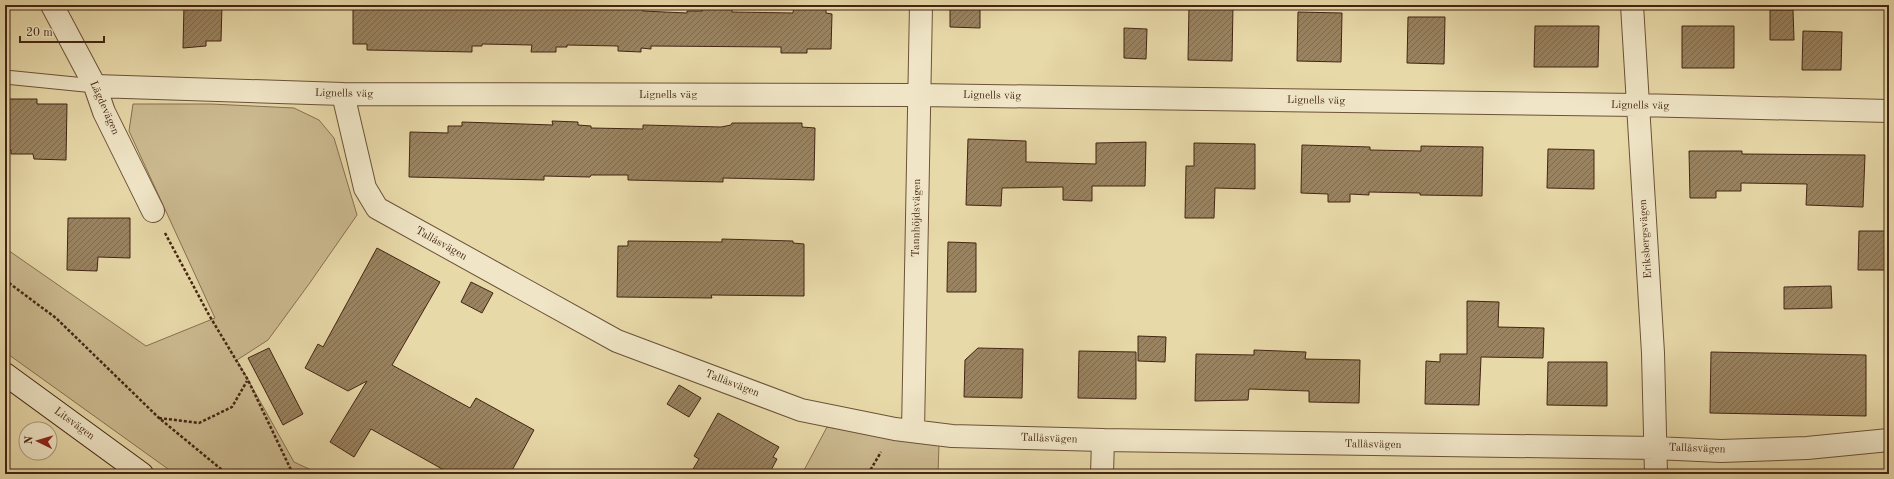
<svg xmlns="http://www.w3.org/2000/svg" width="1894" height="479" font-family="'Old Standard TT',serif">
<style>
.park{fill:#ccba90;stroke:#887052}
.building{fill:url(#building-hatch);stroke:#432513}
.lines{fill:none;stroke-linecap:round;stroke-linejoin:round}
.lane-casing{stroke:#6c5238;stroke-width:15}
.street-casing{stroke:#6c5238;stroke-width:24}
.secondary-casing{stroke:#432513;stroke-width:24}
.path{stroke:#432513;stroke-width:2.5;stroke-dasharray:3 2;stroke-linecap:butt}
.lane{stroke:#f0e6c7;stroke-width:13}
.street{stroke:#f0e6c7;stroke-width:22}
.secondary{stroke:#f0e6c7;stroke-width:22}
.labels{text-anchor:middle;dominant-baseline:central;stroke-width:3;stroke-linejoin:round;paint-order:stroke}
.street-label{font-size:11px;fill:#432513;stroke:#f0e6c7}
</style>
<defs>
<pattern id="building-hatch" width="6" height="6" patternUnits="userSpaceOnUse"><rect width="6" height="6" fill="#998361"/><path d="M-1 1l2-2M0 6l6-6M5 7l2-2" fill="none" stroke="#7e6b4f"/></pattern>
</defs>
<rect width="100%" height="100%" fill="#e8d9a9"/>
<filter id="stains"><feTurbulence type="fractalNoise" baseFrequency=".005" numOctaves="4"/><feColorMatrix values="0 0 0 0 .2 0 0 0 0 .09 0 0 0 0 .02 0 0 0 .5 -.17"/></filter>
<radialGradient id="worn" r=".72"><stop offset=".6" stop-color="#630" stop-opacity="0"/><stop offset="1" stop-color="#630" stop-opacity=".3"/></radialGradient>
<path class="park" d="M 133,104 L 211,104 L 294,108 L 319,120 L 334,138 L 357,215 L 309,284 L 268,340 L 237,360 L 294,462 L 320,474 L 175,474 L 5,352 L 5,248 L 146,346 L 215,318 L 129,131 Z
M 827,427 L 939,444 L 938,474 L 802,474 Z"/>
<path class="building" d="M 184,5 L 222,5 L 221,41 L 206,41 L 206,46 L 183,48 Z
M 353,5 L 380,5 L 380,8 L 425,9 L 425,5 L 643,5 L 643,11 L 687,13 L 687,11 L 702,11 L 703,5 L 732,5 L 732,12 L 793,13 L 794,5 L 826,5 L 826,13 L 832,14 L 831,49 L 807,49 L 807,53 L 781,53 L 781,47 L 651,46 L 651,49 L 641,48 L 641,52 L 618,51 L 618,46 L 567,45 L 567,47 L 556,47 L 556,52 L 531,52 L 532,45 L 482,44 L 482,46 L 472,46 L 472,52 L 367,50 L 367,44 L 353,44 Z
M 950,5 L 980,5 L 980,28 L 950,27 Z
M 1189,5 L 1233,5 L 1232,61 L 1188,60 Z
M 1770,10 L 1793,10 L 1794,40 L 1770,40 Z
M 1298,12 L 1342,13 L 1341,62 L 1297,61 Z
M 1408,17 L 1445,17 L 1444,64 L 1407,63 Z
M 1535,26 L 1599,26 L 1598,67 L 1534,67 Z
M 1682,26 L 1734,26 L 1734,68 L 1682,68 Z
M 1124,28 L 1147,29 L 1146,59 L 1124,58 Z
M 1803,31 L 1842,32 L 1841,70 L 1802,70 Z
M 5,99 L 37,99 L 37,104 L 67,104 L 66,160 L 34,159 L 33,154 L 11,154 L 11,150 L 5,150 Z
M 552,121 L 578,122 L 578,125 L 591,126 L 591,128 L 643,129 L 643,125 L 721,127 L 731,125 L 732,123 L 802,123 L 802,127 L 815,128 L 814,180 L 723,178 L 723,182 L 628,180 L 628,175 L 591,175 L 590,177 L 544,176 L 544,180 L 409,177 L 410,132 L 448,133 L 448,126 L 462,126 L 462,122 L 553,125 Z
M 968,139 L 1026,141 L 1026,162 L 1096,164 L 1096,143 L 1146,142 L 1145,186 L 1092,186 L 1092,201 L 1063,200 L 1063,187 L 1002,188 L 1001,206 L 966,205 Z
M 1194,143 L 1255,144 L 1255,189 L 1215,188 L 1214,218 L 1185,218 L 1186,166 L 1194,166 Z
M 1302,145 L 1370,147 L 1370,150 L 1421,151 L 1421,146 L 1483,147 L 1482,196 L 1420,195 L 1420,193 L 1369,192 L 1369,195 L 1350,194 L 1350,202 L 1328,202 L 1328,194 L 1301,193 Z
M 1548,149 L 1594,150 L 1594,189 L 1547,188 Z
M 1689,151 L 1742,151 L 1742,154 L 1865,155 L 1863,207 L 1806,205 L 1807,184 L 1741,183 L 1741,191 L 1716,191 L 1716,198 L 1690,198 Z
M 68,218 L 130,218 L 130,258 L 98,257 L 97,271 L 67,270 Z
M 1859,231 L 1889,231 L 1889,270 L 1858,270 Z
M 722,239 L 793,241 L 793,243 L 804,244 L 804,296 L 711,295 L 712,298 L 617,297 L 618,246 L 628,246 L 628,241 L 722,242 Z
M 948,242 L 976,243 L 976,292 L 947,292 Z
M 377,248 L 440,282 L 392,365 L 470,408 L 476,398 L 534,430 L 510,474 L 451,474 L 371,429 L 354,457 L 330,442 L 367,381 L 348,391 L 305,368 L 318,344 L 323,347 Z
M 471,282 L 493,293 L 482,313 L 461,302 Z
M 1831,286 L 1832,308 L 1784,309 L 1784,287 Z
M 1467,301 L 1499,302 L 1498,327 L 1544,328 L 1543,358 L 1481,357 L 1479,405 L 1425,404 L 1426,361 L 1440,362 L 1440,354 L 1467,354 Z
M 1138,336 L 1166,337 L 1165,362 L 1138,361 Z
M 269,348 L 303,414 L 283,425 L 248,358 Z
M 978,348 L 1023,349 L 1022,398 L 964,397 L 965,360 Z
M 1254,350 L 1306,352 L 1305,359 L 1360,360 L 1359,403 L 1309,402 L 1309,391 L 1249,389 L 1248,400 L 1195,401 L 1196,354 L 1254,355 Z
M 1079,351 L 1136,352 L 1136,399 L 1078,398 Z
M 1711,352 L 1866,355 L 1866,416 L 1710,413 Z
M 1548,362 L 1607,362 L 1607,406 L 1547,405 Z
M 679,385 L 701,398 L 689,417 L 667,404 Z
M 718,413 L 779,447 L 773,457 L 777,459 L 769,474 L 690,474 L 699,459 L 694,456 Z"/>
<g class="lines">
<g class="lane-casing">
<path id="lane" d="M 5,77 L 95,86"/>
</g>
<g class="street-casing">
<path id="street" d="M 52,5 L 95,86 L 104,112 L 153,211
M 1632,5 L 1653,353 L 1656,474
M 95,86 L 343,94 L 919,95 L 1637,105 L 1889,111
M 343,94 L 365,188 L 377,208 L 617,341 L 801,410 L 895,429 L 952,436 L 1103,440 L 1655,448 L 1721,451 L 1807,448 L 1889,440
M 913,431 L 921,5
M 1102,474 L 1103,440"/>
</g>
<g class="secondary-casing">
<path id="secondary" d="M 5,374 L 142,474"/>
</g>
<path class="path" d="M 165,233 L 209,315 L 248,380 L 293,474
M 5,280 L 56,318 L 159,418 L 227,474
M 159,418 L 199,423 L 232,407 L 247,381
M 868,474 L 881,452"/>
<use href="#lane" class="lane"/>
<use href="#street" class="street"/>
<use href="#secondary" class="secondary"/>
</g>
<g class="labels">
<g class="street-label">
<text transform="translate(344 94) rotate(1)">Lignells väg</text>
<text x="668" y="95">Lignells väg</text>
<text transform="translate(992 96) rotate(1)">Lignells väg</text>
<text transform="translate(1316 101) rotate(1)">Lignells väg</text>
<text transform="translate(1640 106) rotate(1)">Lignells väg</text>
<text transform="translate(104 108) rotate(66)">Lägdevägen</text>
<text transform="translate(917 218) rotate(-89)">Tannhöjdsvägen</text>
<text transform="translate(1646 239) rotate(-94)">Eriksbergsvägen</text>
<text transform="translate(441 244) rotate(29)">Tallåsvägen</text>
<text transform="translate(732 384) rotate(21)">Tallåsvägen</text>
<text transform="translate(74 424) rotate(36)">Litsvägen</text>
<text transform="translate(1049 439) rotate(2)">Tallåsvägen</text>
<text transform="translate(1373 445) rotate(1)">Tallåsvägen</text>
<text transform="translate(1697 449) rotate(2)">Tallåsvägen</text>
</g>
</g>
<rect width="1894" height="479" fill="none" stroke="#e8d9a9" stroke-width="20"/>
<rect x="6" y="6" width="1882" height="467" fill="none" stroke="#432513" stroke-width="2"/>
<rect x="10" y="10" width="1874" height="459" fill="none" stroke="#432513"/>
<g transform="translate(38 441) rotate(275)"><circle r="19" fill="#f0e6c7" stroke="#ab997f"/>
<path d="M0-3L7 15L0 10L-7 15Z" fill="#8f2418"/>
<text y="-6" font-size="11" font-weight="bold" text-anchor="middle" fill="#432513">N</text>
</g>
<path d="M20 36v6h84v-6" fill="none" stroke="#432513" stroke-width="2"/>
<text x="26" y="36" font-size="12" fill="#432513" stroke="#f0e6c7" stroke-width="3" paint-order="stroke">20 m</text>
<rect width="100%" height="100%" filter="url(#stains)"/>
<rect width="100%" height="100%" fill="url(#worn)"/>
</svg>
